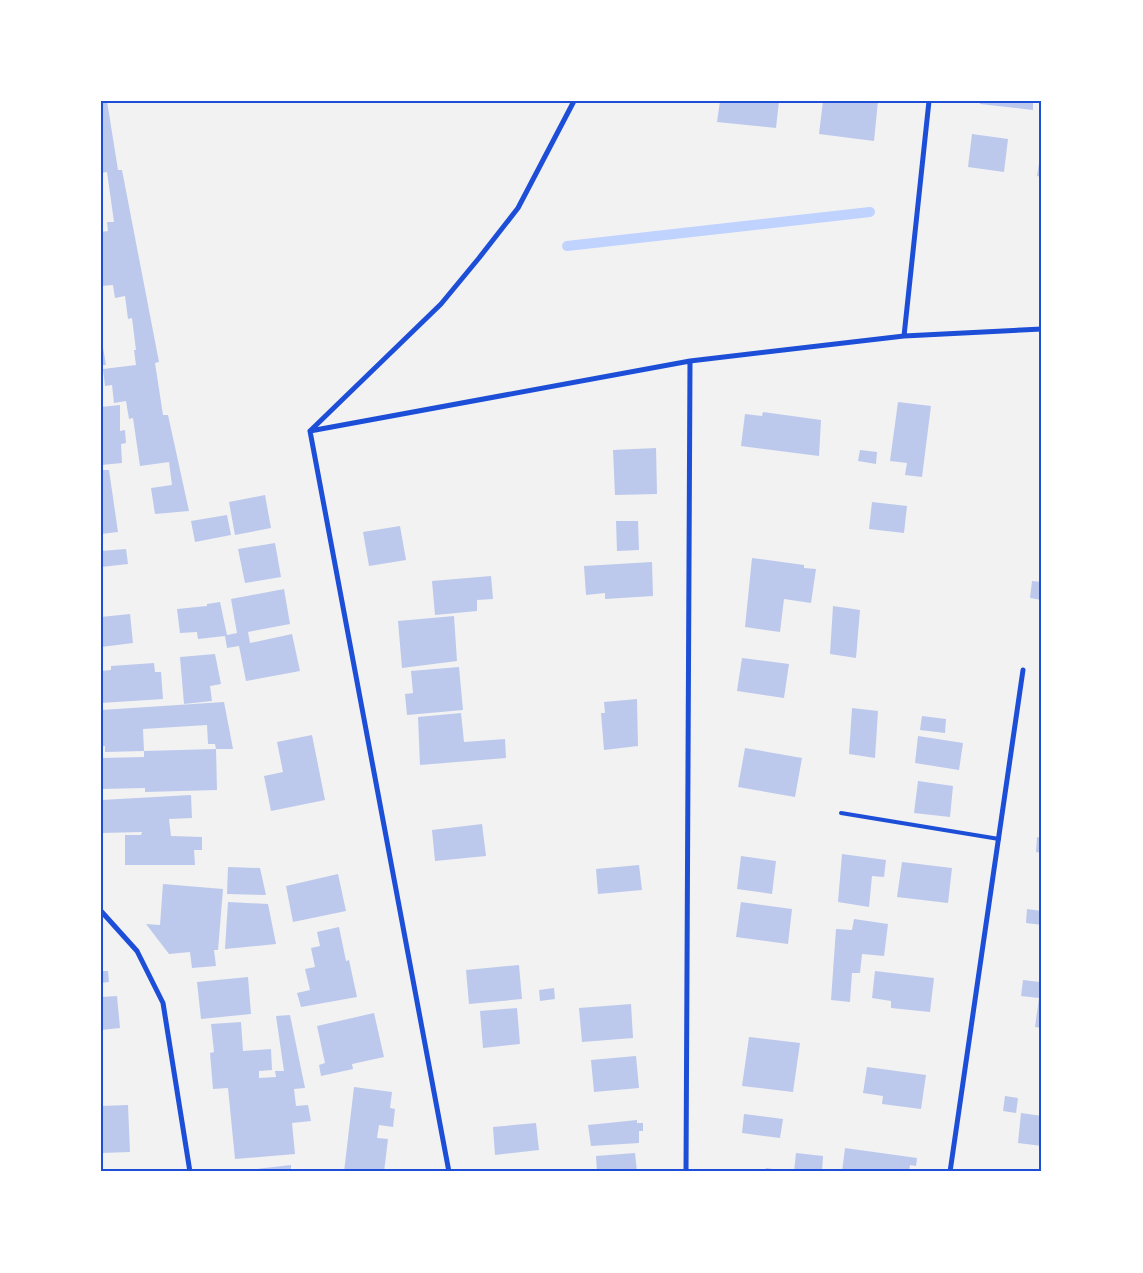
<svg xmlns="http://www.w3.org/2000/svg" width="1143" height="1273" font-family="Lato,sans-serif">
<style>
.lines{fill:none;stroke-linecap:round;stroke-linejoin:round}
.stream{stroke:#bfd3fe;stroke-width:10}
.building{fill:#bdc9ec}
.service{stroke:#1d4ed8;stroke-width:4}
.minor{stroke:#1d4ed8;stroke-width:5}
.neatline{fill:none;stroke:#1d4ed8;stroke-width:2}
</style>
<rect width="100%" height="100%" fill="#f2f2f2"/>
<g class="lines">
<path class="stream" d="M 567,246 L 870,212"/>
</g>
<path class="building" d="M 101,101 L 107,101 L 118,170 L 122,170 L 159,362 L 155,363 L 163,415 L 168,415 L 189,511 L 155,514 L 151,488 L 172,485 L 169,462 L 140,466 L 133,418 L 129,419 L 126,401 L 114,403 L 112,385 L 105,386 L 103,369 L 136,365 L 134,350 L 136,350 L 132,318 L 128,319 L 125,296 L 115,298 L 113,285 L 101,286 L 101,232 L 108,231 L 107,222 L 114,222 L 107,172 L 101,173 Z
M 720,101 L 779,101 L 776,128 L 717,122 Z
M 823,101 L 878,101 L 874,141 L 819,134 Z
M 980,101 L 1033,101 L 1033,110 L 980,104 Z
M 972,134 L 1008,139 L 1004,172 L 968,167 Z
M 1041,150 L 1042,150 L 1042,177 L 1037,176 Z
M 101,336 L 106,365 L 101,365 Z
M 898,402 L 931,406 L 922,477 L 905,475 L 907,463 L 890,461 Z
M 120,405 L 120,431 L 125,430 L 126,443 L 121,444 L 122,463 L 101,465 L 101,407 Z
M 763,412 L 821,420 L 819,456 L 741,446 L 745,414 L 762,416 Z
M 656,448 L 657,494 L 615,495 L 613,450 Z
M 860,450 L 877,452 L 876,464 L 858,461 Z
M 101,470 L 109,470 L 118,532 L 101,534 Z
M 265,495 L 271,528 L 235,535 L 229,502 Z
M 872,502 L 907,506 L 904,533 L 869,529 Z
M 227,515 L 231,535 L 195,542 L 191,521 Z
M 616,521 L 638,521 L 639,550 L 617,551 Z
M 400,526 L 406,560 L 369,566 L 363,532 Z
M 275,543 L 281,577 L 245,583 L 238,549 Z
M 126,549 L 128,564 L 101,567 L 101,551 Z
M 752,558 L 804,565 L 804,568 L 816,569 L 811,603 L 784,599 L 780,632 L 745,627 Z
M 652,562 L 653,596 L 605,599 L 605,593 L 586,595 L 584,566 Z
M 491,576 L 493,599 L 477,600 L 477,611 L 435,615 L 432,581 Z
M 1032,581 L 1042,582 L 1042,600 L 1030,598 Z
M 284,589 L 290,624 L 248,632 L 250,643 L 292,634 L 300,671 L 246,681 L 239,646 L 227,648 L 225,636 L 198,639 L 197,632 L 180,633 L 177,609 L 207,606 L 207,604 L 220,602 L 227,635 L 237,633 L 231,599 Z
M 833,606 L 860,610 L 856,658 L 830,654 Z
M 130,614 L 133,643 L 101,647 L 101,617 Z
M 454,616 L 457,661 L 402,668 L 398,621 Z
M 215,654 L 221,684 L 210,686 L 212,701 L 184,704 L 180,657 Z
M 742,658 L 789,664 L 784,698 L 737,691 Z
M 154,663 L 155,672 L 161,672 L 163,699 L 101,703 L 101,671 L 111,670 L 111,666 Z
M 459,667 L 463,710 L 407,715 L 405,694 L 413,693 L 411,671 Z
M 637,699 L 638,746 L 604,750 L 601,713 L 605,713 L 604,702 Z
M 224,702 L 233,749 L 216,749 L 215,744 L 208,744 L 207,725 L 143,729 L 144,751 L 105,752 L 105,746 L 101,746 L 101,710 Z
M 852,708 L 878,711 L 875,758 L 849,754 Z
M 461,713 L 464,742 L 505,739 L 506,758 L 420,765 L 418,717 Z
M 922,716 L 946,719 L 945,733 L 920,730 Z
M 312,735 L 325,800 L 271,811 L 264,776 L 283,772 L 277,742 Z
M 918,736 L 963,743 L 959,770 L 915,763 Z
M 745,748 L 802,758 L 795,797 L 738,787 Z
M 216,749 L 217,790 L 145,792 L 145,788 L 101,789 L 101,758 L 144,757 L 144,751 Z
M 918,781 L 953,786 L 950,817 L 914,813 Z
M 191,795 L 192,818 L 169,819 L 171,836 L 202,837 L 202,850 L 194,850 L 195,865 L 125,865 L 125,835 L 141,835 L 142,832 L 101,833 L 101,800 Z
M 482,824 L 486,856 L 435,861 L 432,830 Z
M 1037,837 L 1042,838 L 1042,853 L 1036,852 Z
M 842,854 L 886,860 L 884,877 L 872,876 L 869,907 L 838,902 Z
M 741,856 L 776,861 L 772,894 L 737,889 Z
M 902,862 L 952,868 L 948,903 L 897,897 Z
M 639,865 L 642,890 L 598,894 L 596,869 Z
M 228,867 L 260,868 L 266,895 L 227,894 Z
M 338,874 L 346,911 L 293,922 L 286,886 Z
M 163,884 L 223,889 L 218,950 L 214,950 L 216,966 L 192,968 L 190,952 L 169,954 L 146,924 L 160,925 Z
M 228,902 L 268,904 L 276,944 L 225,949 Z
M 741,902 L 792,909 L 788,944 L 736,937 Z
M 1027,909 L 1042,911 L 1042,925 L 1026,923 Z
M 854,919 L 888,924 L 884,956 L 862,954 L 860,973 L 852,973 L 850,1002 L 831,1000 L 836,929 L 852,930 Z
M 339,927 L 346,961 L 349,960 L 357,997 L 301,1007 L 297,993 L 310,990 L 305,969 L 315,967 L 311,948 L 320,946 L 317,932 Z
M 519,965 L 522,999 L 469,1004 L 466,970 Z
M 101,971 L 108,971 L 109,982 L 101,983 Z
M 875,971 L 934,978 L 930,1012 L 891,1008 L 891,1001 L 872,998 Z
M 248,977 L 251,1014 L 201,1019 L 197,982 Z
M 1040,977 L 1042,977 L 1042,1028 L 1035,1027 L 1039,998 L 1021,996 L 1023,980 L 1040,982 Z
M 554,988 L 555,999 L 540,1001 L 539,990 Z
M 117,996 L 120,1028 L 101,1030 L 101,997 Z
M 631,1004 L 633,1038 L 582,1042 L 579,1008 Z
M 517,1008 L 520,1044 L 483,1048 L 480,1011 Z
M 374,1013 L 384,1057 L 352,1064 L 353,1069 L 321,1076 L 319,1065 L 325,1063 L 317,1026 Z
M 290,1015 L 305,1088 L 294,1089 L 296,1106 L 308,1105 L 311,1121 L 292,1123 L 295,1154 L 235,1159 L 228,1088 L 213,1089 L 210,1053 L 214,1052 L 211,1024 L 241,1022 L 243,1051 L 271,1049 L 272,1070 L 259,1071 L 259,1078 L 276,1077 L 275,1071 L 284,1071 L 276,1016 Z
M 749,1037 L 800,1043 L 793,1092 L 742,1086 Z
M 636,1056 L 639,1088 L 594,1092 L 591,1060 Z
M 867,1067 L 926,1075 L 921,1109 L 882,1104 L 883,1096 L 863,1093 Z
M 354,1087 L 392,1092 L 390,1108 L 395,1109 L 393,1127 L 379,1125 L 377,1138 L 388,1139 L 384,1172 L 344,1172 Z
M 1005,1096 L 1018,1098 L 1016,1113 L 1003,1111 Z
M 128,1105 L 130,1152 L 101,1153 L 101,1106 Z
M 1021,1113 L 1042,1116 L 1042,1146 L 1018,1143 Z
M 744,1114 L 783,1119 L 780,1138 L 742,1133 Z
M 637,1120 L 637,1123 L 643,1123 L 643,1131 L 639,1131 L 639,1143 L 591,1146 L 588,1125 Z
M 536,1123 L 539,1150 L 495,1155 L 493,1127 Z
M 845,1148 L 917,1158 L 916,1166 L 910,1165 L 909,1172 L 842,1172 Z
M 635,1153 L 637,1172 L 597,1172 L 596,1156 Z
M 796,1153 L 823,1156 L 822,1172 L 794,1172 Z
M 291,1165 L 291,1172 L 248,1172 L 247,1170 Z
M 766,1168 L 788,1171 L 787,1172 L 765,1172 Z"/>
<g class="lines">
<path class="service" d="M 841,813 L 999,839"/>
<path class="minor" d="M 904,336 L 929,101
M 310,431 L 449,1172
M 310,431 L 690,361 L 904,336 L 1042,329
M 310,431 L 441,304 L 479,258 L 518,208 L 574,101
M 101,911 L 137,951 L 163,1003 L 190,1172
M 686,1172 L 690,361
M 950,1172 L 1023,670"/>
</g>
<rect width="1143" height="1273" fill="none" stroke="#ffffff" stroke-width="205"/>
<rect x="102" y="102" width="938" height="1068" class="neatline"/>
</svg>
